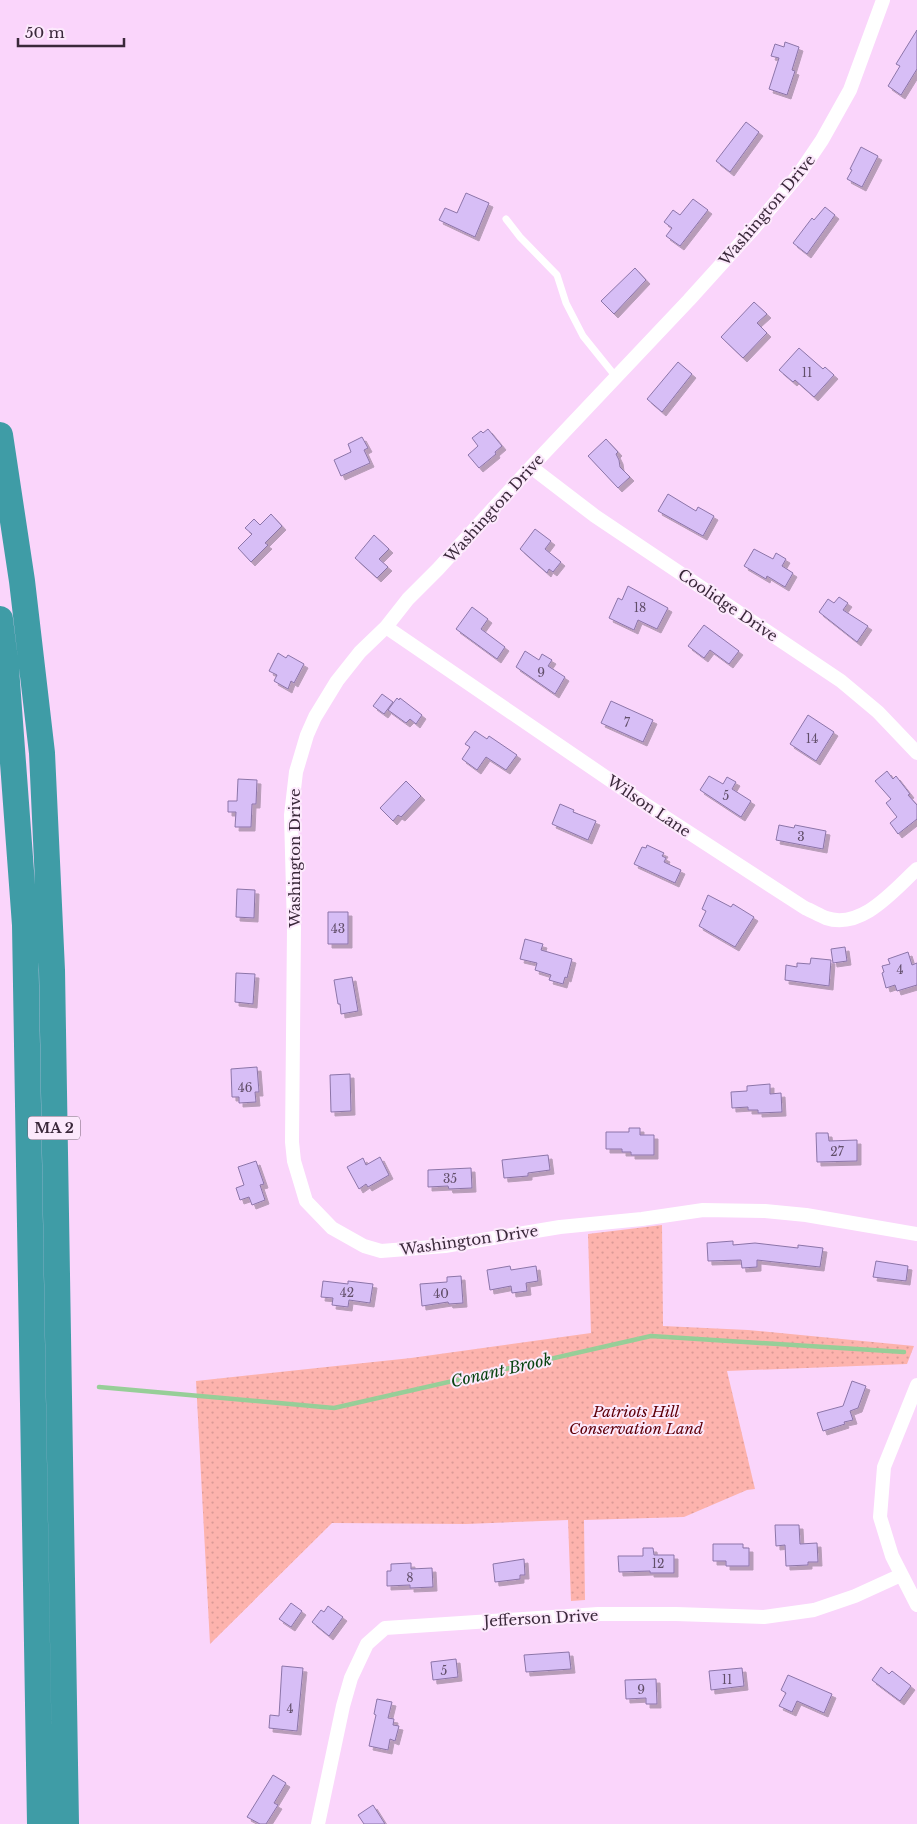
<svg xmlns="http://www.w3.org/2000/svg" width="917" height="1824" font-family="'Libre Baskerville',serif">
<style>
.green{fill:url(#green-dots)}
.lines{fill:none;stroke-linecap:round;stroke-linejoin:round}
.stream{stroke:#97ce98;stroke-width:4.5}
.building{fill:#d7bef6;stroke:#8c75a8;filter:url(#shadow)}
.service{stroke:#fff;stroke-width:7}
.minor{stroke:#fff;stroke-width:14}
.motorway{stroke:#3f9ca6;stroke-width:26}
.labels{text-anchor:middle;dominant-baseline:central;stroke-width:4;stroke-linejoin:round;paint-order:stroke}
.number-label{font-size:12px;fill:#614e69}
.shield{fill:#fce9fc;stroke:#746274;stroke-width:1}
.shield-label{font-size:14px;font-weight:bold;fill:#3a283a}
.street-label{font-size:15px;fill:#3a283a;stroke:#fce9fc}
.park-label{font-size:15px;font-style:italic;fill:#5f0009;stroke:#fce9fc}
.water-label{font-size:16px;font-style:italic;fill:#094512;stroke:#fce9fc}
</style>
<defs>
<pattern id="green-dots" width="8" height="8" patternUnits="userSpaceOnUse" patternTransform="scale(1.25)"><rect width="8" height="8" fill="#fdb3ad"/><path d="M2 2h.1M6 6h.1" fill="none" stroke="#da9a96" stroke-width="1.8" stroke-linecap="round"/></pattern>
<filter id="shadow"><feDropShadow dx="4" dy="4" stdDeviation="0" flood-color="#0004"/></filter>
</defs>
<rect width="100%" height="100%" fill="#fad5fb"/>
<path class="green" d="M 662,1225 L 663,1326 L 748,1330 L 914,1346 L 907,1364 L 727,1371 L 755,1489 L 747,1490 L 684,1517 L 584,1520 L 585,1600 L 571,1601 L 568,1520 L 466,1524 L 332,1523 L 210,1644 L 196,1381 L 411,1358 L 591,1333 L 588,1234 Z"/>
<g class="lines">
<path class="stream" d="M 99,1387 L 334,1408 L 651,1336 L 904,1352"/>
</g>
<path class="building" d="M 917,30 L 917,69 L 901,95 L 888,86 L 900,66 L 896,64 Z
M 785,42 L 799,47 L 792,70 L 795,71 L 787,95 L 769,89 L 779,58 L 771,56 L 775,44 L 784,47 Z
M 746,122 L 759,132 L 730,172 L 716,161 Z
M 861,147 L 878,156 L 862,187 L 847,179 L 852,170 L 850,169 Z
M 466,193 L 489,203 L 475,237 L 439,220 L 445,208 L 457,213 Z
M 693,199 L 708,210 L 680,246 L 666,236 L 672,228 L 664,222 L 673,210 L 680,215 Z
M 825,207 L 835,215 L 807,254 L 793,243 L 812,218 L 814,220 Z
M 635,268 L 646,280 L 614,314 L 601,301 Z
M 754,302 L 767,314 L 757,323 L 767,333 L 743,358 L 721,337 Z
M 799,348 L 823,369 L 825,367 L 834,375 L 814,397 L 795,380 L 793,382 L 779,370 Z
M 678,362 L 692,374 L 662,412 L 647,399 Z
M 488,429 L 502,446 L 495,452 L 496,454 L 479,468 L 468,455 L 478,446 L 472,438 L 481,431 L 483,433 Z
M 362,437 L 368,448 L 364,450 L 370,463 L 341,476 L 334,460 L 351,452 L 348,444 Z
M 606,439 L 618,452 L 616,454 L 619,460 L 620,467 L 630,477 L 618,488 L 588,456 Z
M 668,494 L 696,511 L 698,507 L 714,516 L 703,536 L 658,511 Z
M 271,514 L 282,526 L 265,543 L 268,545 L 251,562 L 238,548 L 252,534 L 245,528 L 254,519 L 260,525 Z
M 535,529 L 551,541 L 545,549 L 561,562 L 553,572 L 549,569 L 547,573 L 520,549 Z
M 374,535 L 389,549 L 379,559 L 388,567 L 377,578 L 355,558 Z
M 754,549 L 773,559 L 776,553 L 786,559 L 782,566 L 793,573 L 785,587 L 767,576 L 766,579 L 744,566 Z
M 628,586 L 668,608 L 657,629 L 638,620 L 634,630 L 609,618 L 618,598 L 622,600 Z
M 839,597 L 848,603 L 843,610 L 868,626 L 857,642 L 819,612 L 828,599 L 834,603 Z
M 472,607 L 488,619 L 481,629 L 505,647 L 497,659 L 456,629 Z
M 704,625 L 739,651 L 729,664 L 710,650 L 704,658 L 688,646 Z
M 525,651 L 539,660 L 542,654 L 552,660 L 548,666 L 565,677 L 555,694 L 516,667 Z
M 278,653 L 286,658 L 288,655 L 304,664 L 294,683 L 291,681 L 288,689 L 274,681 L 277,675 L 269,671 Z
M 382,694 L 393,702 L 384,714 L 373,706 Z
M 397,698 L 399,700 L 400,698 L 422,715 L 416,724 L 410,719 L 406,723 L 388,710 Z
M 611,701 L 653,720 L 643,742 L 601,723 Z
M 808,715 L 834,732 L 816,761 L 790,744 Z
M 475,731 L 487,739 L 489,736 L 517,755 L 506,770 L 486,757 L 477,770 L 462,759 L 470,747 L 465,744 Z
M 887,771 L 893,779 L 896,776 L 910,794 L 908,795 L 917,805 L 917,819 L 898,834 L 890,823 L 897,817 L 886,803 L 891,799 L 875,781 Z
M 709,776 L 723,784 L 727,777 L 736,782 L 732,789 L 751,801 L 741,817 L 700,790 Z
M 238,779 L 257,780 L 256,804 L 252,804 L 251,827 L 235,827 L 236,812 L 228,812 L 228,801 L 237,801 Z
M 406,781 L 421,796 L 401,817 L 398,815 L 393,821 L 380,808 Z
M 560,804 L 574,810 L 573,812 L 596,821 L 588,840 L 552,824 Z
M 779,825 L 794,828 L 795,825 L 826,831 L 823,849 L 776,840 Z
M 647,845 L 664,853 L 662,856 L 666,858 L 664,862 L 681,870 L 675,883 L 634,864 L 642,847 L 646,848 Z
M 237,889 L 255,890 L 254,918 L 236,917 Z
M 708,895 L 731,907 L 733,904 L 754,917 L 735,947 L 699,926 L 706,911 L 702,909 Z
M 328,912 L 348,912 L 348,944 L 328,944 Z
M 525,939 L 543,944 L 541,950 L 572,959 L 567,978 L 565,977 L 563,984 L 549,980 L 551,975 L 535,970 L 537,963 L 520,959 Z
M 845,947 L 847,961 L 833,963 L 831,949 Z
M 908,952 L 912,965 L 917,963 L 917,985 L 897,991 L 895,985 L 886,988 L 882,973 L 884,972 L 882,966 L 890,964 L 888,959 Z
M 811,958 L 831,960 L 829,986 L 785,980 L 786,965 L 797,967 L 797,963 L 810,964 Z
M 236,973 L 255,974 L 253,1004 L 235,1002 Z
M 352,977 L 358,1011 L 341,1014 L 340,1004 L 338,1004 L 334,980 Z
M 257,1067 L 259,1092 L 255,1092 L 256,1102 L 239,1103 L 239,1097 L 232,1097 L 231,1069 Z
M 350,1074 L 351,1111 L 331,1112 L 330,1075 Z
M 770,1084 L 770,1094 L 781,1093 L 782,1112 L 758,1113 L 758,1110 L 748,1110 L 748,1107 L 732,1108 L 731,1092 L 747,1091 L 747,1086 Z
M 629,1128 L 640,1128 L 640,1135 L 654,1135 L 654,1155 L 631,1155 L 631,1152 L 622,1152 L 622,1149 L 606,1149 L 606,1132 L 629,1132 Z
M 816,1133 L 828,1133 L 829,1141 L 857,1140 L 857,1161 L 817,1162 Z
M 548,1155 L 550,1170 L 528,1173 L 528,1176 L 504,1178 L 502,1160 Z
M 380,1157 L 389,1175 L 368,1187 L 366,1184 L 359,1189 L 347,1167 L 363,1158 L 366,1165 Z
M 256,1161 L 264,1184 L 260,1185 L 265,1200 L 252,1205 L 249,1197 L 240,1200 L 236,1188 L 244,1185 L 238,1167 Z
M 471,1168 L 472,1188 L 449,1189 L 448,1186 L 428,1187 L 428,1170 Z
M 733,1241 L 733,1245 L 755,1243 L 798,1248 L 798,1245 L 823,1248 L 820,1267 L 757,1260 L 757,1267 L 742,1268 L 741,1260 L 708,1261 L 707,1243 Z
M 876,1261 L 908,1266 L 906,1281 L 873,1277 Z
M 510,1266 L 511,1270 L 536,1266 L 538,1281 L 526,1283 L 527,1291 L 512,1293 L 511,1286 L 490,1290 L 487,1270 Z
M 461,1276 L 463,1303 L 449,1304 L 448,1302 L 422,1306 L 420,1284 L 447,1282 L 447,1277 Z
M 323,1281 L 348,1284 L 348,1281 L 373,1284 L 370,1303 L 349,1300 L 348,1307 L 332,1305 L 333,1298 L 321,1297 Z
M 852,1381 L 866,1386 L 858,1408 L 850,1411 L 853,1420 L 844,1422 L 845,1424 L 823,1431 L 817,1413 L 843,1406 Z
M 775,1525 L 799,1525 L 800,1544 L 817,1543 L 818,1562 L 808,1562 L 808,1565 L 786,1566 L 785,1545 L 776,1546 Z
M 713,1544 L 743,1544 L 743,1548 L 749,1548 L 749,1566 L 726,1566 L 726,1561 L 713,1561 Z
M 643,1548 L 653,1548 L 654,1555 L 674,1555 L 674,1573 L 650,1573 L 650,1571 L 619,1572 L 618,1556 L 643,1556 Z
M 524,1559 L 525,1575 L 520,1575 L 520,1579 L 495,1582 L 493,1564 Z
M 411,1563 L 411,1569 L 432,1568 L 433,1587 L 410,1588 L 410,1585 L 387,1586 L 387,1571 L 391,1571 L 391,1564 Z
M 291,1603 L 302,1611 L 291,1627 L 279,1619 Z
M 328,1606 L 343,1617 L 329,1636 L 312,1622 L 321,1610 L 324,1612 Z
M 569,1652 L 571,1669 L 526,1672 L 524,1655 Z
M 456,1659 L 458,1677 L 433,1680 L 431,1662 Z
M 282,1666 L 303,1668 L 297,1731 L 269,1728 L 270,1715 L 279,1716 Z
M 881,1667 L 889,1674 L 892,1671 L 911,1686 L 900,1701 L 872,1680 Z
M 742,1668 L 744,1686 L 711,1690 L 709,1671 Z
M 788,1675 L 832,1694 L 824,1713 L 797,1701 L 792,1712 L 779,1706 L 786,1693 L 781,1690 Z
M 656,1679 L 657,1704 L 646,1704 L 646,1698 L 626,1699 L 625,1680 Z
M 377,1699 L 392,1702 L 388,1718 L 394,1719 L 393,1725 L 399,1726 L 395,1741 L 390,1739 L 388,1750 L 369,1746 L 376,1715 L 374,1714 Z
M 273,1775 L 286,1783 L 274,1803 L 278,1805 L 266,1824 L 260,1824 L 247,1817 Z
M 373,1805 L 385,1824 L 364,1824 L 358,1815 Z"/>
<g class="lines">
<path class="service" d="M 506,219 L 520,237 L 557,275 L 566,303 L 583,336 L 616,377"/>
<path class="minor" d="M 883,0 L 850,90 L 822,140 L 799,174 L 755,227 L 689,300 L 531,467 L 438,569 L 408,599 L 386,627 L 360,652 L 337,681 L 315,717 L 307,735 L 296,772 L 291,815 L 294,928 L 292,1142 L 294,1161 L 306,1201 L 332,1228 L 364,1246 L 381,1251 L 445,1246 L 560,1227 L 642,1219 L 703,1210 L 765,1211 L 806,1215 L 917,1234
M 531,467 L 595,516 L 841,681 L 878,712 L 917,753
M 386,627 L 645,804 L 805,908 C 812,911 819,915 826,918 C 862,930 894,890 917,869
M 917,1385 L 884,1467 L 880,1517 L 892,1556 L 917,1605
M 318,1824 L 343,1706 L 351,1678 L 367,1644 L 385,1628 L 598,1614 L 676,1614 L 764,1617 L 814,1610 L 855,1596 L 901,1575"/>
<path class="motorway" d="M 0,435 L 22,581 L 42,753 L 52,970 L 66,1824
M 0,619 L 6,668 L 25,925 L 40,1824"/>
</g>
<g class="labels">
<g class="number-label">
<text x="807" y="372">11</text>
<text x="640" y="607">18</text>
<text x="541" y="672">9</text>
<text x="627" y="722">7</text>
<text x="812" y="738">14</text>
<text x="726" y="795">5</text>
<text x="801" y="836">3</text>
<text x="338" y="928">43</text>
<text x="900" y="969">4</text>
<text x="245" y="1087">46</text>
<text x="837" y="1151">27</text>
<text x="450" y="1178">35</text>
<text x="347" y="1292">42</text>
<text x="441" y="1293">40</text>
<text x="658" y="1563">12</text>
<text x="410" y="1577">8</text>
<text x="444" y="1670">5</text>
<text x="727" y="1679">11</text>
<text x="641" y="1689">9</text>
<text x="290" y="1708">4</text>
</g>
<rect class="shield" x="28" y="1116.5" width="52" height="23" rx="4"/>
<g class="shield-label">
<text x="54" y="1128">MA 2</text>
</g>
<g class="street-label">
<text transform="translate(767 210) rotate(-50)">Washington Drive</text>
<text transform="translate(494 508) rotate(-48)">Washington Drive</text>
<text transform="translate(728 605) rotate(34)">Coolidge Drive</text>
<text transform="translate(649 806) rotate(34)">Wilson Lane</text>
<text transform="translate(294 858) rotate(-90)">Washington Drive</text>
<text transform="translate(469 1240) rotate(-8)">Washington Drive</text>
<text transform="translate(541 1618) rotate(-3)">Jefferson Drive</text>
</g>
<g class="park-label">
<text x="636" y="1411">Patriots Hill<tspan x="636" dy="17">Conservation Land</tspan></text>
</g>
<g class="water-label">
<text transform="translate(501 1370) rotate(-13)">Conant Brook</text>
</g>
</g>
<path d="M18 38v8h106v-8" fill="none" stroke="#3a283a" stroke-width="2.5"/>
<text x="25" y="38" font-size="15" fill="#3a283a" stroke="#fce9fc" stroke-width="4" paint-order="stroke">50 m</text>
</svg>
